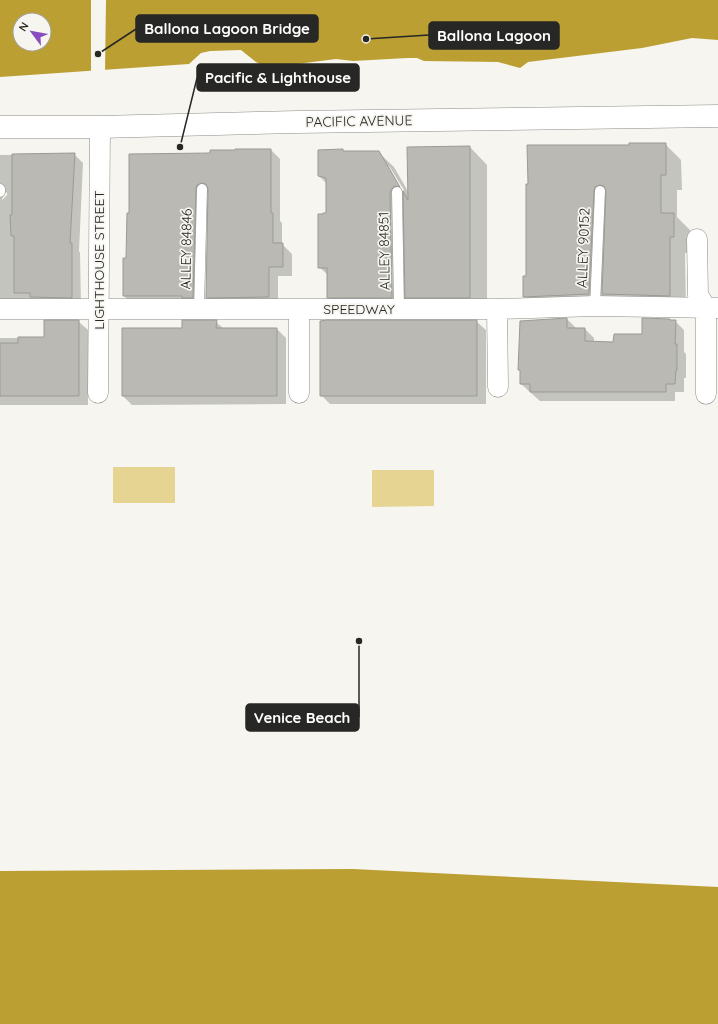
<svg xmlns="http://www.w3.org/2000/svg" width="718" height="1024" font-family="Quicksand,sans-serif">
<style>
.green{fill:#e6d492}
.water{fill:#bb9f32;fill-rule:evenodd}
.pier{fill:#f6f5ef}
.shadow{fill:#0003;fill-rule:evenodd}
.building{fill:#bab9b3;stroke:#9b9a95}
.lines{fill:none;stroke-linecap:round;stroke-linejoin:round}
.service-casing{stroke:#8d8c87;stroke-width:11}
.minor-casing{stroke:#8d8c87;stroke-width:21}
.tertiary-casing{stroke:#8d8c87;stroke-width:23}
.service{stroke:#fff;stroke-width:10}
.minor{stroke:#fff;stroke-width:20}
.tertiary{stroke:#fff;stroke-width:22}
.labels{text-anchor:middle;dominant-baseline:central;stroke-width:3.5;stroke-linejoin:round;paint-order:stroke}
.street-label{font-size:14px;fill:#272725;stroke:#f6f5ef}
.leader{fill:none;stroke:#272725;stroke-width:1.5}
.callout-dot{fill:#272725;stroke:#f6f5ef;stroke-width:1.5}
.callout{fill:#272725;stroke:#272725;stroke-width:1.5}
.callout-label{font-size:15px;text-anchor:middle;font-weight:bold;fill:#fff}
</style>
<rect width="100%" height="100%" fill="#f6f5ef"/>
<path class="green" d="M 113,467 L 175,467 L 175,503 L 113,503 Z
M 372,470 L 434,470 L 434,506 L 372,507 Z"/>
<path class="water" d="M 0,0 L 718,0 L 718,40 L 692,38 L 642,48 L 528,62 L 520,68 L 498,62 L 424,61 L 417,58 L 407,58 L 353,61 L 336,59 L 289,65 L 264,66 L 256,62 L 241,50 L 210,51 L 201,53 L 189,64 L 0,77 ZM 20,20 L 44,20 L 44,44 L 20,44 Z
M 353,869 L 718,887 L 718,1024 L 0,1024 L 0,871 Z"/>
<path class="pier" d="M 91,0 L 106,0 L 105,72 L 91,73 Z"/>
<path class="shadow" d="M 665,144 L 681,160 L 682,190 L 677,190 L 677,217 L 690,230 L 690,253 L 685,253 L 686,311 L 540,312 L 524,296 L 527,277 L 527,185 L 630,146 Z
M 470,147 L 487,165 L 487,315 L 424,315 L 407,297 L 407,312 L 343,312 L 328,297 L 328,275 L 319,267 L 327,214 L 327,184 L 319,176 L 342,150 L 344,152 L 378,152 L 394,167 L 409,193 ZM 386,166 L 389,166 L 404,190 L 402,191 Z
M 271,150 L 280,159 L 280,221 L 282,223 L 282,244 L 292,254 L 292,276 L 278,276 L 278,306 L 216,307 L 207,297 L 209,193 L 206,195 L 202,307 L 133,305 L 124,296 L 127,259 L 211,154 Z
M 74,154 L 83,163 L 79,251 L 80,253 L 81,306 L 0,303 L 0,155 ZM 7,192 L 7,195 L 2,200 L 3,195 Z
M 567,319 L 576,328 L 585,329 L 594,338 L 594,342 L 614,342 L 643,335 L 670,320 L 671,321 L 675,321 L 684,330 L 684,352 L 686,354 L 686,378 L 684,378 L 684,392 L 675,392 L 675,401 L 540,401 L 521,384 L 521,372 L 519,370 Z
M 79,322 L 88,330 L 88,405 L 0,405 L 0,338 L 45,338 Z
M 216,322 L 224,329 L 277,329 L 286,338 L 286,404 L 132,405 L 123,396 L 183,329 Z
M 321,322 L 477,322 L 486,330 L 486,404 L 330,404 L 321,395 Z"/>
<path class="building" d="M 629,143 L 666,143 L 666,175 L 661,175 L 661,213 L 674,213 L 674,237 L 670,237 L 670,296 L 602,294 L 606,191 L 604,186 L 600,185 L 595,187 L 594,191 L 589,294 L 523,297 L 523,276 L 526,276 L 526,184 L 528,184 L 527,145 L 629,145 Z
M 470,146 L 470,298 L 405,298 L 403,191 L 408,200 L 407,147 Z
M 235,149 L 271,149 L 271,213 L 273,213 L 273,243 L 283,243 L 283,267 L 269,267 L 269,297 L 206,298 L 208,189 L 206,184 L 202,183 L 197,185 L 196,189 L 193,298 L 182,298 L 182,296 L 123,296 L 123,258 L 126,258 L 127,213 L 129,213 L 129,154 L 210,153 L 210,150 L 235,150 Z
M 343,149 L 343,151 L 379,151 L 400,187 L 394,186 L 390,192 L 392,298 L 327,298 L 327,268 L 318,268 L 318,214 L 323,214 L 323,213 L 326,213 L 326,178 L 318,176 L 318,150 Z
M 75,153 L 70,243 L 72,243 L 72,298 L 30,297 L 30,293 L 14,293 L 14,236 L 11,236 L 10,215 L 12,215 L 12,154 Z
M 567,318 L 567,328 L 585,328 L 585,341 L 613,342 L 614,334 L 642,334 L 642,318 L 670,319 L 670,320 L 676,320 L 675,344 L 677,344 L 677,370 L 676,370 L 675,384 L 666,384 L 666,392 L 530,392 L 530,384 L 520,384 L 520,370 L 518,370 L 520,321 Z
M 44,320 L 79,320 L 79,396 L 0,396 L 0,343 L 18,343 L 18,337 L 44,337 Z
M 182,320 L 217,320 L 216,328 L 277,328 L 277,396 L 122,396 L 122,328 L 182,328 Z
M 327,320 L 477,320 L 477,396 L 320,396 L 320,321 Z"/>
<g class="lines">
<g class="service-casing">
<path id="service" d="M 0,192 L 0,189
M 397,192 L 399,309
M 595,306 L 600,191
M 199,309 L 202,189"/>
</g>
<g class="minor-casing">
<path id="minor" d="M 697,239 L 698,295 L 706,308 L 706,394
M 0,309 L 497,309 L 595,306 L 718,308
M 497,309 L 498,387
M 98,393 L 100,127
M 299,393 L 299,309"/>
</g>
<g class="tertiary-casing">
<path id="tertiary" d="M 0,127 L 100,127 L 297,122 L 718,116"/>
</g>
<use href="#service" class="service"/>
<use href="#minor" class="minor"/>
<use href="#tertiary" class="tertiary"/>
</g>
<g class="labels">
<g class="street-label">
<text transform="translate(359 121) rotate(-1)">PACIFIC AVENUE</text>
<text transform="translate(583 248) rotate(-88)">ALLEY 90152</text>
<text transform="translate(186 249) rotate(-89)">ALLEY 84846</text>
<text transform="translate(384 251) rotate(-91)">ALLEY 84851</text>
<text transform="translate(99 260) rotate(-90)">LIGHTHOUSE STREET</text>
<text x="359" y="309">SPEEDWAY</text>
</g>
</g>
<path class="leader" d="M98 54L136 29M366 39L429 35M180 147L197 78M359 641L359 717"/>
<g class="callout-dot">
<circle cx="98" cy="54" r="4"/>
<circle cx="366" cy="39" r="4"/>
<circle cx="180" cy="147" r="4"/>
<circle cx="359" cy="641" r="4"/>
</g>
<g class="callout">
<rect x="136" y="15" width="182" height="27" rx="4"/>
<rect x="429" y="22" width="130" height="27" rx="4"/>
<rect x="197" y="64" width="162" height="27" rx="4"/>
<rect x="246" y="704" width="113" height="27" rx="4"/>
</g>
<g class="callout-label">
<text x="227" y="34">Ballona Lagoon Bridge</text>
<text x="494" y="41">Ballona Lagoon</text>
<text x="278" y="83">Pacific &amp; Lighthouse</text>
<text x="302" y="723">Venice Beach</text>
</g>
<g transform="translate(32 32) rotate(302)"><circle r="19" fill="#f6f5ef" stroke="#a3a39e"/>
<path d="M0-3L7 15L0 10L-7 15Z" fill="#884cc2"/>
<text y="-6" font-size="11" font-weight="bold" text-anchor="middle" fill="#272725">N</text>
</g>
</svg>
